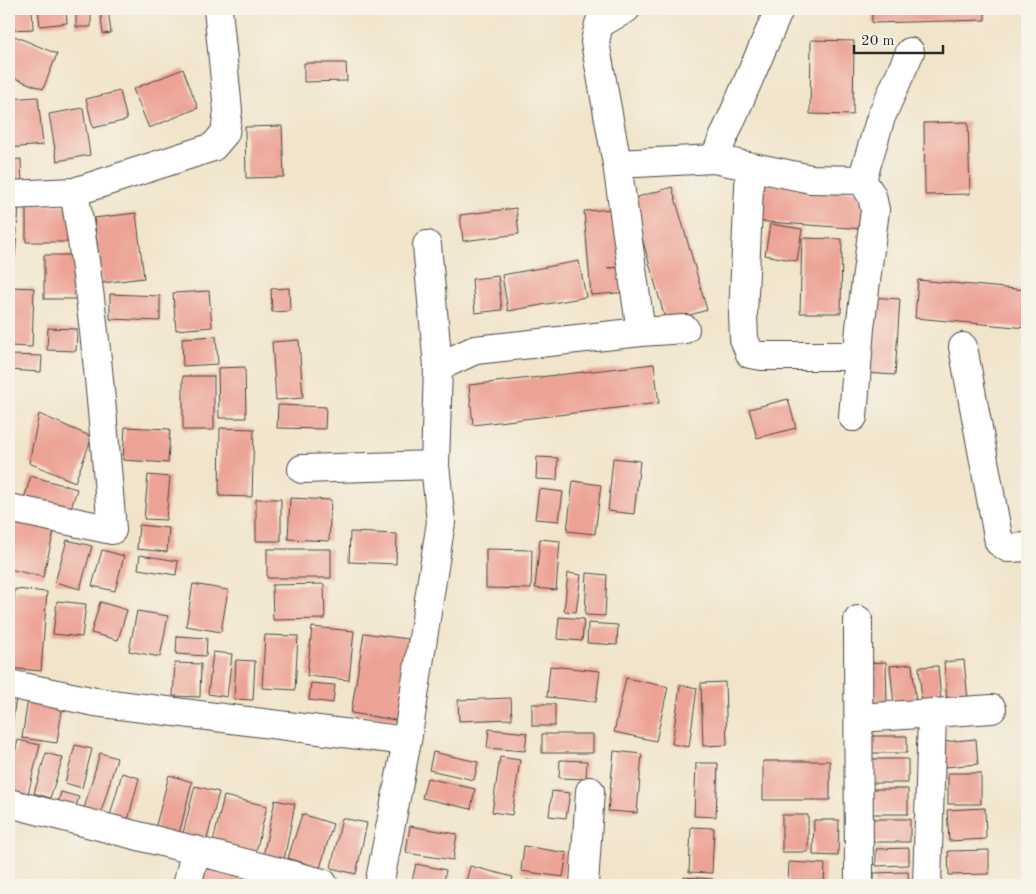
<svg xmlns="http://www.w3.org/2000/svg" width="1036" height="894" font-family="'Old Standard TT',serif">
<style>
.building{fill:#eca395}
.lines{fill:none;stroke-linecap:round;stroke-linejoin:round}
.street-casing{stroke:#494743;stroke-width:30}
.street{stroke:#fff;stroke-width:28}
</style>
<rect width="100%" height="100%" fill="#f7f3e8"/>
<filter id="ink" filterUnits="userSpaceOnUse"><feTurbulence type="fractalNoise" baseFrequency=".02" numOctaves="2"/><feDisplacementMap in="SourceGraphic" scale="10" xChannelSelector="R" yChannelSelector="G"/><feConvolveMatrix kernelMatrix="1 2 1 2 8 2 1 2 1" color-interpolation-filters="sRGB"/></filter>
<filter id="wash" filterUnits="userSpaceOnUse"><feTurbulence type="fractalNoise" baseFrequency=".0096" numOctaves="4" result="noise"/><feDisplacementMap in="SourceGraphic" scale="20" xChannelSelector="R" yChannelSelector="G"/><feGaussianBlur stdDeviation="1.12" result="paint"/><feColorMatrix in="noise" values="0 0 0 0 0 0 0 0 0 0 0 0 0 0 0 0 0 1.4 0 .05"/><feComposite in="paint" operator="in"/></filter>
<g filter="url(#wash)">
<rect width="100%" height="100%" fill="#f1e4ca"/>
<g id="blocks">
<path class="building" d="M 9,9 L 32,9 L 33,29 L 9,30 Z
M 38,9 L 66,9 L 67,23 L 40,26 Z
M 76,9 L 91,9 L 91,27 L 76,27 Z
M 100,9 L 108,9 L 111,33 L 103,34 Z
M 872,9 L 985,9 L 985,20 L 872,23 Z
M 12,35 L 57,54 L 43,89 L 9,76 L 9,43 Z
M 811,40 L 854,41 L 853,115 L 810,114 Z
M 304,63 L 346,63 L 347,81 L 304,82 Z
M 183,69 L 198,108 L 149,128 L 133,89 Z
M 120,91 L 127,120 L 93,128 L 86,99 Z
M 38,97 L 43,145 L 9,148 L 9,99 Z
M 83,108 L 90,155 L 57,161 L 49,114 Z
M 968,122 L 970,194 L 925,195 L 924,123 Z
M 282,126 L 284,177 L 246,178 L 245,127 Z
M 21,159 L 22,187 L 9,188 L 9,160 Z
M 755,184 L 866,192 L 863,229 L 754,221 Z
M 672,187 L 707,310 L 666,322 L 631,199 Z
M 26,205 L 74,205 L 74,242 L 26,242 Z
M 9,206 L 19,207 L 15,258 L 9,258 Z
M 516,208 L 519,234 L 463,241 L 460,215 Z
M 616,209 L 621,267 L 607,268 L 629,267 L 631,292 L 591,295 L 584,211 Z
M 136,213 L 144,278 L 102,283 L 94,218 Z
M 770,224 L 802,229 L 797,261 L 765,255 Z
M 802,238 L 842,239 L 841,313 L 800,313 Z
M 44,255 L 82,255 L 82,299 L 44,299 Z
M 579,261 L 586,297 L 508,311 L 502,275 Z
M 498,276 L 502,310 L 475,313 L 472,279 Z
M 918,280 L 1027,290 L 1027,328 L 915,318 Z
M 12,287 L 34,288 L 32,347 L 10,346 Z
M 289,288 L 290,311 L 272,312 L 271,289 Z
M 209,291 L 212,327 L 176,330 L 173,293 Z
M 110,294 L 160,296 L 160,321 L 110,319 Z
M 870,297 L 900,299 L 895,375 L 865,373 Z
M 48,328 L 77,329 L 76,351 L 47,350 Z
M 216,336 L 218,364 L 183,366 L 182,338 Z
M 299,340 L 303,398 L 276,400 L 272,342 Z
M 9,355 L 42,356 L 41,372 L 9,370 Z
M 654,364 L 659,403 L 473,425 L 469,385 Z
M 245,367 L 246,418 L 219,418 L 218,368 Z
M 183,376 L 214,376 L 214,430 L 183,430 Z
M 788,399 L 796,428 L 757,438 L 749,409 Z
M 278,405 L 326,407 L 325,429 L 277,428 Z
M 39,414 L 92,437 L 75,482 L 29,463 Z
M 125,427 L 170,429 L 168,463 L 123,460 Z
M 220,428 L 254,429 L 252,497 L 219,496 Z
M 537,457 L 558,458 L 557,480 L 536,479 Z
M 613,458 L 640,461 L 634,514 L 608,511 Z
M 148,475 L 170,477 L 166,520 L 144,519 Z
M 31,476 L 77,489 L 69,515 L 23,502 Z
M 573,481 L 601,485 L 595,534 L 567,531 Z
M 539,489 L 563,492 L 559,521 L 535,519 Z
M 290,498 L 331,500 L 329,541 L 288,539 Z
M 256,499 L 281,499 L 281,541 L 256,541 Z
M 12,512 L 56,523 L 43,577 L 9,569 L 9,526 Z
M 139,525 L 169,528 L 167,552 L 137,549 Z
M 350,532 L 397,534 L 396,564 L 349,562 Z
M 540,539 L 560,541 L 556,590 L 535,588 Z
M 67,540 L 92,546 L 80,589 L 55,582 Z
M 267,549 L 331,549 L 331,578 L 267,578 Z
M 486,549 L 532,550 L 531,589 L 486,588 Z
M 102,550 L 124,556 L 115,591 L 92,586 Z
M 140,555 L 178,561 L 176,575 L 138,569 Z
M 568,573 L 581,575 L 576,612 L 564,611 Z
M 587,573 L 607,575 L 605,616 L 585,615 Z
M 193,584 L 228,590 L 221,632 L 186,626 Z
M 324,584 L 325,619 L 273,620 L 272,585 Z
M 15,589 L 47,592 L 41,671 L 9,668 Z
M 57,601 L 86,604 L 82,637 L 53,634 Z
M 100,602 L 127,610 L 118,640 L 91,633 Z
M 137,611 L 168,616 L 160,657 L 129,651 Z
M 559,617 L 584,619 L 582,641 L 557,639 Z
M 588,623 L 618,625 L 617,645 L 587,643 Z
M 312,627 L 354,631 L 349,680 L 307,676 Z
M 364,633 L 415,640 L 402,721 L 351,713 Z
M 265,635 L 298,636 L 295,690 L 262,688 Z
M 177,636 L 207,638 L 206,656 L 176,654 Z
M 213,652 L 232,654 L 227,697 L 208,694 Z
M 236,660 L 255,661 L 253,700 L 234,699 Z
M 964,660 L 968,700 L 947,702 L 944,662 Z
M 886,662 L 887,703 L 866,704 L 865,663 Z
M 175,663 L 201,664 L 200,697 L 173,696 Z
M 912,664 L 916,703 L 894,705 L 890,666 Z
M 550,666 L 600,671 L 596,702 L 547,697 Z
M 938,666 L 941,701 L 922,702 L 919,667 Z
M 626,678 L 668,687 L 656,741 L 614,732 Z
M 725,682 L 727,745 L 703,746 L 701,683 Z
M 311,683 L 335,685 L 333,703 L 309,700 Z
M 680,685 L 697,688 L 689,747 L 672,744 Z
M 9,697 L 16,698 L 11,730 L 9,730 Z
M 511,698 L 512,719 L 459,721 L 458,700 Z
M 28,699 L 63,703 L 57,743 L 22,738 Z
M 532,704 L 555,704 L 555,726 L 532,726 Z
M 489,729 L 527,733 L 525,751 L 487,748 Z
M 542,734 L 593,734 L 593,753 L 542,753 Z
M 870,736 L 907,736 L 907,753 L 870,753 Z
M 976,739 L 978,764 L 945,767 L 943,742 Z
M 18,740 L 40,745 L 26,802 L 9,798 L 9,778 Z
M 75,745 L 92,749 L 82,788 L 65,783 Z
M 614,751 L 642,754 L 637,813 L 608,811 Z
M 433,752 L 478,762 L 474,780 L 429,770 Z
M 46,753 L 63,758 L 50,798 L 34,793 Z
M 100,753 L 117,758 L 100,816 L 83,812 Z
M 500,757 L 520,760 L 512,815 L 492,812 Z
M 866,759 L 908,759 L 908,783 L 866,783 Z
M 560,760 L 587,761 L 586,779 L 559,778 Z
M 763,761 L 830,761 L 830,800 L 763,800 Z
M 696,763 L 718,763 L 716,817 L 694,816 Z
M 122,773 L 139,778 L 127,824 L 109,819 Z
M 948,773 L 981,773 L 981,804 L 948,804 Z
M 169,775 L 192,782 L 178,839 L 154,833 Z
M 427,778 L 475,789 L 471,809 L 422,798 Z
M 195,786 L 219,792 L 206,843 L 182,837 Z
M 869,789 L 908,789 L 908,814 L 869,814 Z
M 552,791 L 570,793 L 566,818 L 549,816 Z
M 61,792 L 79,797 L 74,812 L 57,806 Z
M 224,796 L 267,806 L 256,852 L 213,842 Z
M 275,800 L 295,804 L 284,860 L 263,856 Z
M 985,808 L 986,839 L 949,841 L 947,810 Z
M 302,814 L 333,824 L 320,868 L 288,858 Z
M 782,815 L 808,815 L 808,852 L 782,852 Z
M 342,818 L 367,823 L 356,874 L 331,868 Z
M 868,819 L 910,819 L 910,842 L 868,842 Z
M 814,820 L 839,820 L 838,856 L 813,855 Z
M 410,826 L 457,834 L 453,860 L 406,853 Z
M 691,827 L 714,828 L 712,873 L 689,872 Z
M 524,846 L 567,853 L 563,877 L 521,871 Z
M 909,848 L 909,865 L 876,866 L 876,849 Z
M 989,850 L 989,874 L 949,875 L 948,851 Z
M 789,862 L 825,864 L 824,885 L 788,885 Z
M 416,864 L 446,870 L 443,885 L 411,885 Z
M 470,866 L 513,877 L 511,885 L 465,885 Z
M 199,867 L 251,876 L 250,885 L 196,885 Z
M 908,872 L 909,885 L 874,885 L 874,873 Z
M 684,877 L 713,879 L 713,885 L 683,885 Z
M 527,880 L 555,884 L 555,885 L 526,885 Z"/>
</g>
</g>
<g filter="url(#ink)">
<use href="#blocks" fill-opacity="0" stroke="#494743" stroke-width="1"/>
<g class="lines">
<g class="street-casing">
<path id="street" d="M 626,9 L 599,24 L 595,42 L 617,164 L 641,332
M 714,159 L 811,179 L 862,180 L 881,117 L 910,52
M 617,164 L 714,159 L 779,10
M 750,167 L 743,314 L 744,339 L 750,354 L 762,356 L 858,356
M 9,195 L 74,192
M 963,347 L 999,542 L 1008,548 L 1027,547
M 438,367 L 475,350 L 641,332 L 685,329
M 853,417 L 860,328 L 875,210 L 872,196 L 862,180
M 302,469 L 435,465
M 9,508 L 112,530 C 103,417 94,304 74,192 L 213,147 L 225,133 L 228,111 L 218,9
M 858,620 L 859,885
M 9,684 L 95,702 L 407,741
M 860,718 L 992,709
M 9,803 L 323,883 L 323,885
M 187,885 L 196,850
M 379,885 L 407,741 L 441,522 L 435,465 L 438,367 L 427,245
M 584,885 L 590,791
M 927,885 L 932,715"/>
</g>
<use href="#street" class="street"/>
</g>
</g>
<rect width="1036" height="894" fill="none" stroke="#f7f3e8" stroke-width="30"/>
<path d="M854 45v8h89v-8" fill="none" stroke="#2b2b2b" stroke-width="2.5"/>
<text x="861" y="45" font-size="15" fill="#2b2b2b" stroke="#f7f3e8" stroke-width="4" paint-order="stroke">20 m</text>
</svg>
